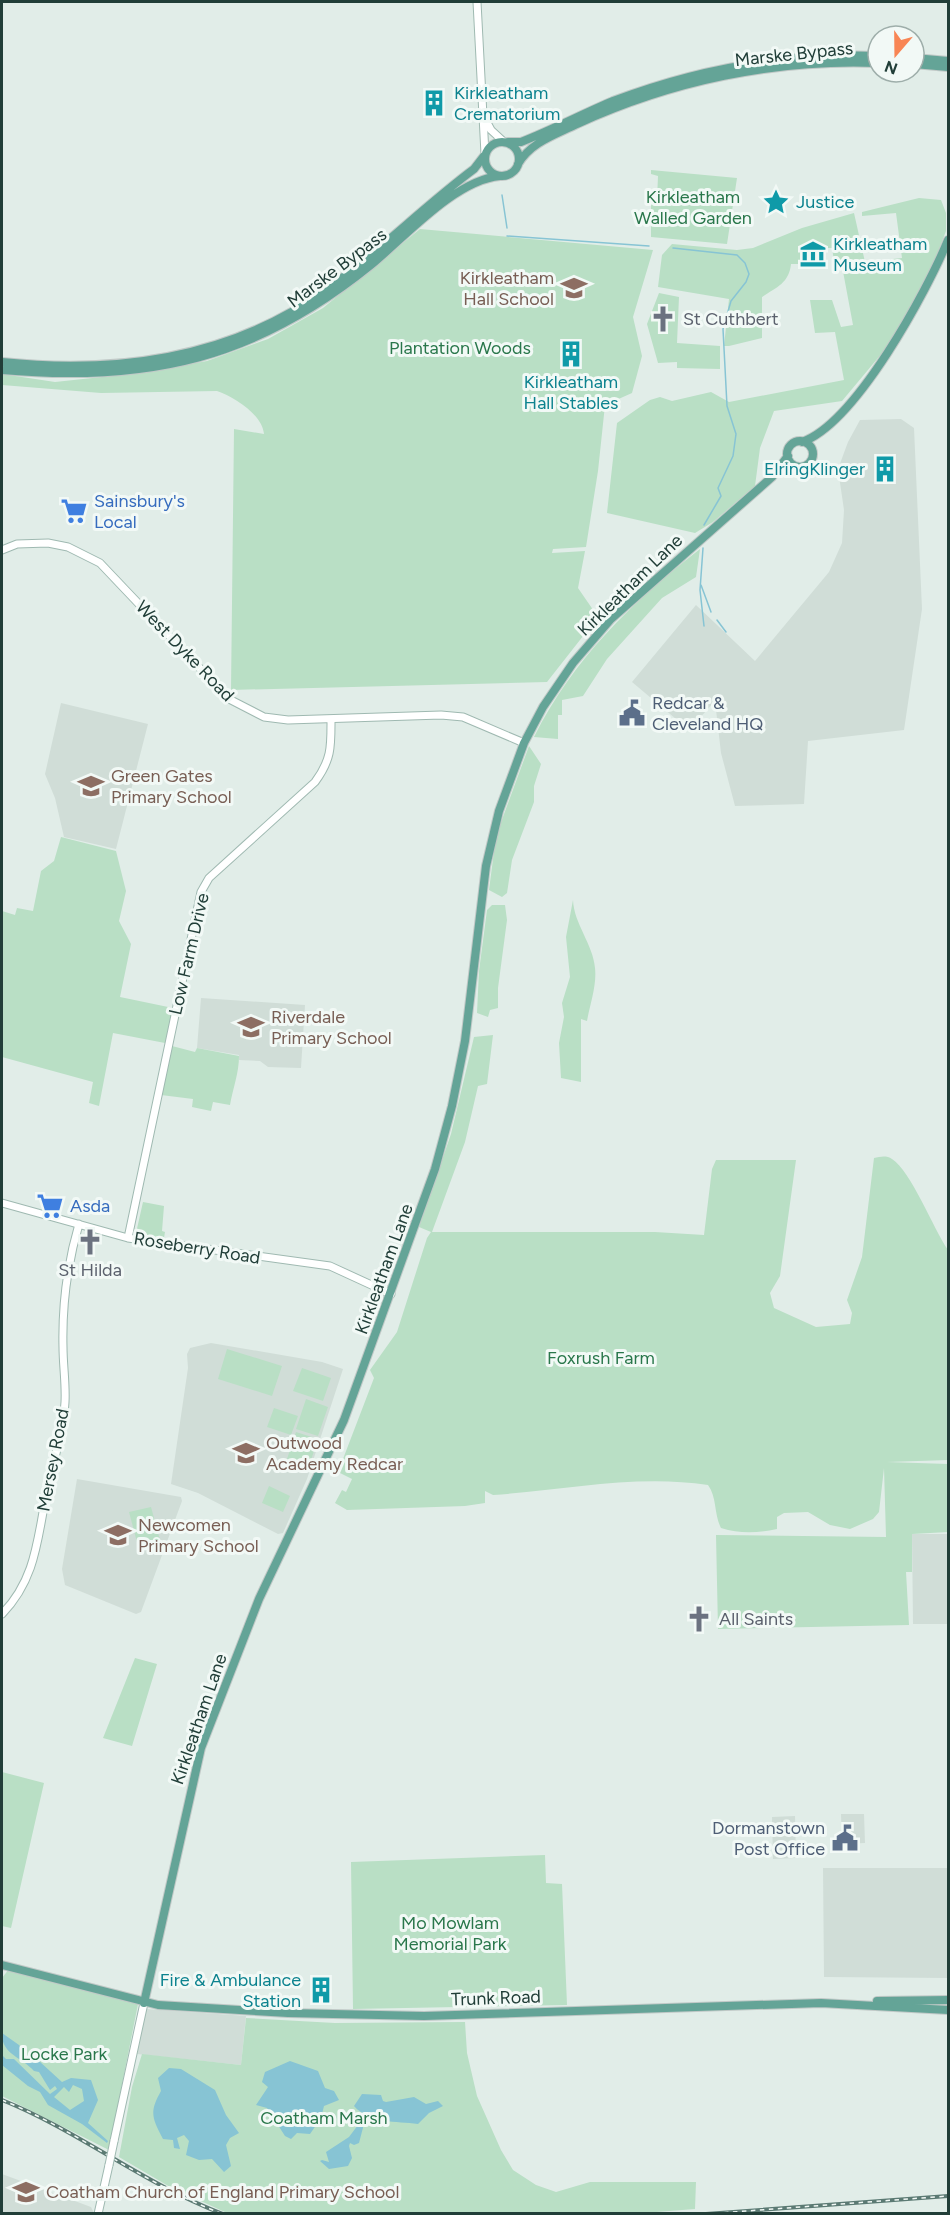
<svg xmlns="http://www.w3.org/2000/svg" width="950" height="2215" font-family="Figtree,sans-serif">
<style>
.built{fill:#d0ddd7}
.green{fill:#b9dfc5}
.water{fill:#87c4d4;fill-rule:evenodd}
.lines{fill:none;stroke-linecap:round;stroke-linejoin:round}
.stream{stroke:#87c4d4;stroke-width:1.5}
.secondary-casing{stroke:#9fb9b1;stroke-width:9}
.primary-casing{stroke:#c1c9c7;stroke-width:10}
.secondary{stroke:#fff;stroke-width:7}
.primary{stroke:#64a497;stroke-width:8}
.rail-casing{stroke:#5b7a73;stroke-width:4}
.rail{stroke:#f2f9f6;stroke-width:1.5;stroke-dasharray:4.5;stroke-linecap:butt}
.secondary-bridge-casing{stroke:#9fb9b1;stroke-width:9;stroke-linecap:butt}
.secondary-bridge{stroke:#fff;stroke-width:7}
.labels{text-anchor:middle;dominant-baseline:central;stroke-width:6;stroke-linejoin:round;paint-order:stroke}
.street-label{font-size:18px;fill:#213e38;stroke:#f2f9f6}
.culture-label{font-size:18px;fill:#0d838f;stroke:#f2f9f6;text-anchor:start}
.park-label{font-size:18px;fill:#29774b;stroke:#f2f9f6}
.education-label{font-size:18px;fill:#785e54;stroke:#f2f9f6;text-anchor:start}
.worship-label{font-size:18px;fill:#5b616d;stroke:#f2f9f6;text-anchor:start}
.shop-label{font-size:18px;fill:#366cbe;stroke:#f2f9f6;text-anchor:start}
.service-label{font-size:18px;fill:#4e5e75;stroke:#f2f9f6;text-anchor:start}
</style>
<rect width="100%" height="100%" fill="#e1ede8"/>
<path class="built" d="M 901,419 L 914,428 L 922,609 L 904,730 L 808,741 L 804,804 L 735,806 L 721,753 L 715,701 L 689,730 L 632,682 L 696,605 L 755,661 L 829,572 L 842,543 L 844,510 L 838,469 L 848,442 L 860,420 Z
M 61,703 L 148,724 L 116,849 L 64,837 L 55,798 L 45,774 Z
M 201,998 L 305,1005 L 301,1068 L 268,1067 L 260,1061 L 239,1060 L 239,1055 L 197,1048 Z
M 211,1343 L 322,1362 L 343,1369 L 307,1479 L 283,1533 L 278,1534 L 198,1493 L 171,1484 L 188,1368 L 187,1354 L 190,1348 Z
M 77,1479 L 181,1497 L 182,1501 L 141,1612 L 136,1614 L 65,1585 L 62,1569 Z
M 912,1534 L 948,1534 L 948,1624 L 913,1624 Z
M 841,1814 L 864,1814 L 865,1843 L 842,1844 Z
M 795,1816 L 796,1858 L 773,1859 L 772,1817 Z
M 823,1868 L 948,1868 L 948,1978 L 824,1977 Z
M 146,2009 L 246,2016 L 241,2065 L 137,2054 Z
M 2,2174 L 91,2207 L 94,2213 L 2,2213 Z"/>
<path class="green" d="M 651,170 L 737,178 L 727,244 L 651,237 L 651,199 L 657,200 L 658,176 L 651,174 Z
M 919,198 L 941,200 L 946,213 L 946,231 L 928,278 L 893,340 L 842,401 L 774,411 L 760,448 L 755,486 L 713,522 L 695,533 L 607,513 L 617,423 L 650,400 L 660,397 L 672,401 L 711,392 L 729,402 L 844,380 L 835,332 L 815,333 L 810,300 L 832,300 L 841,327 L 853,325 L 842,266 L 835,267 L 832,248 L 801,248 L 800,264 L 791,264 C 789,283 777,287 762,297 L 762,338 L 729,346 L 724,346 L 729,299 L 658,287 L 662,255 L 672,244 L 737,250 L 753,248 L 802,228 L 854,213 L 865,262 L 902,258 L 896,213 L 862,216 L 862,212 Z
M 420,229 L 653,250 L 633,317 L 642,356 L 632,393 L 605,405 L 598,471 L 586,547 L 553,549 L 552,553 L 585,551 L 578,588 L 598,617 L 547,682 L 231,690 L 234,429 L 264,434 C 262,414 234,397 217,391 L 101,393 L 2,385 L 2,374 L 55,382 L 139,373 L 207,361 L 268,339 L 323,308 Z
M 659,293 L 679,297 L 677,343 L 720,346 L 720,369 L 677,368 L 677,362 L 658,363 L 647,324 Z
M 700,549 L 696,577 L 662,598 L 607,659 L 583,696 L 562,700 L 562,715 L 558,715 L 558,739 L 534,737 C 573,659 632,602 700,549 Z
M 529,746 L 541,764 L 534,786 L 534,802 L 512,860 L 507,893 L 502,897 L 489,890 L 496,836 Z
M 61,837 L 116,851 L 126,891 L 119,921 L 131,944 L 120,997 L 173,1008 L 165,1043 L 113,1033 L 99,1106 L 89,1103 L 93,1082 L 2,1057 L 2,911 L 15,915 L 17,908 L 33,911 L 41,871 L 54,861 Z
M 573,900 C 574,924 593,944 595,968 C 597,985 590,1004 587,1021 L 581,1019 L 581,1082 L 561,1078 L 559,1043 L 564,1017 L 562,1003 L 570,977 L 566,937 Z
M 492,905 L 505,905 L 507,920 L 498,988 L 498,1008 L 490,1010 L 488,1017 L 477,1013 L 479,971 L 487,910 Z
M 493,1035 L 487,1084 L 478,1086 L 465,1142 L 432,1232 L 655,1232 L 704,1235 L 712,1169 L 716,1160 L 796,1160 L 780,1276 L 770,1293 L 774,1308 L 816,1327 L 850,1324 L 852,1313 L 847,1300 L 862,1257 L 874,1158 C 880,1157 886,1155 892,1159 C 911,1171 933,1228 948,1250 L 948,1460 L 887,1462 L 948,1464 L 948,1532 L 912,1534 L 912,1572 L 906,1572 L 909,1625 L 718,1629 L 716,1535 L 886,1537 L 884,1468 L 879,1512 L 873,1519 L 850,1529 L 830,1525 L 808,1512 L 784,1513 L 777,1517 L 777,1529 C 758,1533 740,1534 721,1528 C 714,1515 717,1497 708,1485 C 637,1474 565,1490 493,1495 L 485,1491 L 485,1503 L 465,1506 L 347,1510 L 335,1503 L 342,1490 L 346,1492 L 352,1479 L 338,1472 L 374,1378 L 370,1370 L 397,1332 L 427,1238 L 431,1232 L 419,1227 L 451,1134 L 474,1037 Z
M 172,1046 L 195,1052 L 197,1048 L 239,1056 C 239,1073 233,1088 230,1105 L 213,1102 L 211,1111 L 192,1107 L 193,1099 L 161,1095 Z
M 143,1202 L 164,1206 L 162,1231 L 165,1232 L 164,1238 L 136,1233 Z
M 227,1349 L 282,1366 L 272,1396 L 218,1379 Z
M 302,1368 L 331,1378 L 323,1401 L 293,1391 Z
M 306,1399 L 328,1407 L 318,1436 L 296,1429 Z
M 274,1408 L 298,1416 L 291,1435 L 267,1427 Z
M 296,1432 L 318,1439 L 308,1469 L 286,1462 Z
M 269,1486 L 290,1496 L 283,1512 L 262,1503 Z
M 151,1507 L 160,1540 L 138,1546 L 129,1512 Z
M 135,1658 L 157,1664 L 132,1746 L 103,1738 Z
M 2,1772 L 44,1783 L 11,1928 L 2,1926 Z
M 545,1855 L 546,1883 L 562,1884 L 567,2005 L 353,2009 L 351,1862 Z
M 9,1969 L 138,2004 L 109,2150 L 2,2096 L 2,1978 Z
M 246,2018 L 335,2023 L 465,2022 L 467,2053 L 477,2096 L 501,2150 L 513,2170 L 536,2185 L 556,2192 L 590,2182 L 696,2182 L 695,2209 L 631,2214 L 227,2213 L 170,2187 L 119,2157 L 132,2087 L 142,2054 L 241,2065 Z"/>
<path class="water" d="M 2,2033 L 19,2045 L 27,2057 L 39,2061 L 62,2082 L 71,2078 L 91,2080 L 98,2100 L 88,2123 L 108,2141 L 107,2143 L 82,2124 L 48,2105 L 40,2092 L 28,2086 L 2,2065 L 2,2055 L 6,2059 L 14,2059 L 50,2094 L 57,2089 L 55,2086 L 50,2090 L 39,2072 L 34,2071 C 22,2057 1,2054 2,2033 ZM 73,2085 L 82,2089 L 84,2101 L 70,2110 L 54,2097 L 64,2087 L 69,2092 Z
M 290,2061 L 318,2071 L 325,2088 L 334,2091 L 339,2100 L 324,2106 L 321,2118 L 310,2134 L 297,2133 L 291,2139 L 285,2136 L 267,2108 L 256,2105 L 268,2087 L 262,2082 L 265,2072 Z
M 169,2068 L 181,2069 L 215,2090 L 226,2115 L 239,2133 L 230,2138 L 226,2145 L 231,2166 L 224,2172 L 212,2159 L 199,2160 L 186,2155 L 189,2141 L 184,2135 L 177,2138 L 180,2149 L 174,2148 L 173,2140 L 163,2139 C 152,2118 149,2112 161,2091 L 158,2078 Z
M 362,2094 L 381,2095 L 383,2101 L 386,2102 L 414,2097 L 426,2104 L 438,2101 L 443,2106 L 429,2113 L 418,2124 C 396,2121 370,2124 354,2106 Z
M 365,2120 L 359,2143 L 354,2145 L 350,2143 L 349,2146 L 352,2158 L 348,2166 L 329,2169 L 320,2161 L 322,2160 L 329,2162 L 326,2152 L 349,2137 L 361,2121 Z"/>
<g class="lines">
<path class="stream" d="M 502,195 L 507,228
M 507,236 L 649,246
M 673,248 L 737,255 L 745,263 L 749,274 L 746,282 L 731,301 L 723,329 L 727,406 L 736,434 L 733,456 L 718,488 L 721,496 L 704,525
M 703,548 L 700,590 L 704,626
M 701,585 L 711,612
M 717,620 L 726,632"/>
<g class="secondary-casing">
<path id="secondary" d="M 477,2 L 485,154
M 485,119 L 491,130 L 504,142
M 2,550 L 17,544 L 48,543 L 68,547 L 100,563 L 229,699 L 264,717 L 288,720 L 441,715 L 463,717 L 524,743
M 2,1203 L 128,1238 L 330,1266 L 391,1294
M 128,1238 L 201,892 L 209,878 L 315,782 C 332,759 331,746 331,719
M 2,1614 C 34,1581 37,1544 45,1501 C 51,1467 63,1436 65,1402 C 66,1384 63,1365 63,1347 C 62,1305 67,1265 79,1224
M 114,2141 L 144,2003
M 98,2214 L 109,2165"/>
</g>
<g class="primary-casing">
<path id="primary" d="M 914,58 L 948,61
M 914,64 L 948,67
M485 159a17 17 0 1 1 34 0a17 17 0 1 1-34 0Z
M 508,142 L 521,142 C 552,130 582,114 613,101 C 697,69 788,53 878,56
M 518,164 C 531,142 555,135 577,124 C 671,81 774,59 878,63
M 2,362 C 116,374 231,358 326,290 C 378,253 423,207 474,169 L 484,156
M 2,370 C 148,383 255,359 371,265 C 406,236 455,180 500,176
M787 454a13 13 0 1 1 26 0a13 13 0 1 1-26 0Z
M 802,442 C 856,423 927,291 948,240
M 2,1965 L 158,2005 L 288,2013 L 424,2016 L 821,2003 L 948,2010
M 877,2001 L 948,2000
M 144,2003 L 201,1748 L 259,1599 L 344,1420 L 435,1169 L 452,1106 L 465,1041 L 486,866 L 499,811 L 524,743 L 543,707 L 573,663 L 611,619 L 772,477 L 788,456"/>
</g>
<use href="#secondary" class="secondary"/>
<use href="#primary" class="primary"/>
<g class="rail-casing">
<path id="rail" d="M 2,2100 C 79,2131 145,2185 223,2214
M 706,2214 L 948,2196"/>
</g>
<use href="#rail" class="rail"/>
<g class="secondary-bridge-casing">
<path id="secondary-bridge" d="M 109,2165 L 114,2141"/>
</g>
<use href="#secondary-bridge" class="secondary-bridge"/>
</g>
<defs>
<g id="building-bare" transform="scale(2.07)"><path d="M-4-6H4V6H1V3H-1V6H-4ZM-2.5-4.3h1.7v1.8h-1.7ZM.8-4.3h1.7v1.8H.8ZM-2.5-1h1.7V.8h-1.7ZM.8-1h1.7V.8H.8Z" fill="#0f9aa8" stroke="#f2f9f6" stroke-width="2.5" paint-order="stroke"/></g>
<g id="sight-bare" transform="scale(2.07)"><path d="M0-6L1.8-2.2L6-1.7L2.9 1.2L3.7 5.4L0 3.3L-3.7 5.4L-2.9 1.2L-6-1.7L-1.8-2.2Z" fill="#0f9aa8" stroke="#f2f9f6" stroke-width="2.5" paint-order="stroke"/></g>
<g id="museum-bare" transform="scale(2.07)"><path d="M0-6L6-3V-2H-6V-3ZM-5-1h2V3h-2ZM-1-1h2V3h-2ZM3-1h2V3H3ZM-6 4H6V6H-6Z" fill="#0f9aa8" stroke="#f2f9f6" stroke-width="2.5" paint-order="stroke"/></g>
<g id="school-bare" transform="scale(2.07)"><path d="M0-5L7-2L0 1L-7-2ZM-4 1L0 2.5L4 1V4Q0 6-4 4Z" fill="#8d6e63" stroke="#f2f9f6" stroke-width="2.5" paint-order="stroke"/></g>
<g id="church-bare" transform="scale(2.07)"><path d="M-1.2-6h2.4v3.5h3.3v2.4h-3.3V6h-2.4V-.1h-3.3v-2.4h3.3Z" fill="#6b7280" stroke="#f2f9f6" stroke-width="2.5" paint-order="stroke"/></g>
<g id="supermarket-bare" transform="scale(2.07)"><path d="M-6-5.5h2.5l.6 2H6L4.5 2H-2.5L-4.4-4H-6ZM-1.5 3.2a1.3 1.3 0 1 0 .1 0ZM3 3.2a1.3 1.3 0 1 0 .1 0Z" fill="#3f7fe0" stroke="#f2f9f6" stroke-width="2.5" paint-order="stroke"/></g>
<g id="civic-bare" transform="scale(2.07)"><path d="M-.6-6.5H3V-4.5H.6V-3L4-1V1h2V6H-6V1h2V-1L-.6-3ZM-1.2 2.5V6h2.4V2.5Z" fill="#5c6f8a" stroke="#f2f9f6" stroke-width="2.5" paint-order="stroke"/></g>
</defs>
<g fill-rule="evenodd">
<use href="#building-bare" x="434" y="103"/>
<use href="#sight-bare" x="776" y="202"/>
<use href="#museum-bare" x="813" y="254"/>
<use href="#school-bare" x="574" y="288"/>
<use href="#church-bare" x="663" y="319"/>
<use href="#building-bare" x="571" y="354"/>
<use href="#building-bare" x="885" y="469"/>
<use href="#supermarket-bare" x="74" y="511"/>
<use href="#civic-bare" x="632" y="713"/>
<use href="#school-bare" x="91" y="786"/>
<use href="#school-bare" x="251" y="1027"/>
<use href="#supermarket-bare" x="50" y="1206"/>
<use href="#church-bare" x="90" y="1242"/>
<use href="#school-bare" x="246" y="1453"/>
<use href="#school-bare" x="118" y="1535"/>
<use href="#church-bare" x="699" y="1619"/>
<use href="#civic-bare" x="845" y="1838"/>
<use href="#building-bare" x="321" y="1990"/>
<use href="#school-bare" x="26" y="2192"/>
</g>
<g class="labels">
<g class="street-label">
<text transform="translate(794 54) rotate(-6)">Marske Bypass</text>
<text transform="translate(337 268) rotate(-37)">Marske Bypass</text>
<text transform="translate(630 585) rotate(-44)">Kirkleatham Lane</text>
<text transform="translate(185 651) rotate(46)">West Dyke Road</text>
<text transform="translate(189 954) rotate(-77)">Low Farm Drive</text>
<text transform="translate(197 1248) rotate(9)">Roseberry Road</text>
<text transform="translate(384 1269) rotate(-70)">Kirkleatham Lane</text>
<text transform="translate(53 1460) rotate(-79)">Mersey Road</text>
<text transform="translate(199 1719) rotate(-71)">Kirkleatham Lane</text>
<text transform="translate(496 1998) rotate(-2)">Trunk Road</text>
</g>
<g class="culture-label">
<text x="454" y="93">Kirkleatham<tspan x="454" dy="21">Crematorium</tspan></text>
<text x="796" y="202">Justice</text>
<text x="833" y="244">Kirkleatham<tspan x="833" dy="21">Museum</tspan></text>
<text x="571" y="382" text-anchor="middle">Kirkleatham<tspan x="571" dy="21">Hall Stables</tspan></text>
<text x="865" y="469" text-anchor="end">ElringKlinger</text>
<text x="301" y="1980" text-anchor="end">Fire &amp; Ambulance<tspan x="301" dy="21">Station</tspan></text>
</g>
<g class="park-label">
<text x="693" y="197">Kirkleatham<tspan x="693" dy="21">Walled Garden</tspan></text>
<text x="460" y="348">Plantation Woods</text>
<text x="601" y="1358">Foxrush Farm</text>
<text x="450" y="1923">Mo Mowlam<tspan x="450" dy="21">Memorial Park</tspan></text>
<text x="64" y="2054">Locke Park</text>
<text x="324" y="2118">Coatham Marsh</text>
</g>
<g class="education-label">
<text x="554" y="278" text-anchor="end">Kirkleatham<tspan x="554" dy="21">Hall School</tspan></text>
<text x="111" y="776">Green Gates<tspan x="111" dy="21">Primary School</tspan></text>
<text x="271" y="1017">Riverdale<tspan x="271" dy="21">Primary School</tspan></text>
<text x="266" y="1443">Outwood<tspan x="266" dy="21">Academy Redcar</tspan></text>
<text x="138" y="1525">Newcomen<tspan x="138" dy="21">Primary School</tspan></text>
<text x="46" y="2192">Coatham Church of England Primary School</text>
</g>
<g class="worship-label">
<text x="683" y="319">St Cuthbert</text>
<text x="90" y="1270" text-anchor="middle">St Hilda</text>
<text x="719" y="1619">All Saints</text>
</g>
<g class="shop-label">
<text x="94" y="501">Sainsbury's<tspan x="94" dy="21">Local</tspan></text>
<text x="70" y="1206">Asda</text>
</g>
<g class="service-label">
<text x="652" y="703">Redcar &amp;<tspan x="652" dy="21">Cleveland HQ</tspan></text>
<text x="825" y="1828" text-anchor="end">Dormanstown<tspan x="825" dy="21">Post Office</tspan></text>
</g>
</g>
<rect width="950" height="2215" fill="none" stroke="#213e38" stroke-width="6"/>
<g transform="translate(896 54) rotate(200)"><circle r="28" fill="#f2f9f6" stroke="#9eaeaa" stroke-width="1.5"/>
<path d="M0-4.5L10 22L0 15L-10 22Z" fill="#f88554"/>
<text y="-9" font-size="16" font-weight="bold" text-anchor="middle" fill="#213e38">N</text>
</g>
</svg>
